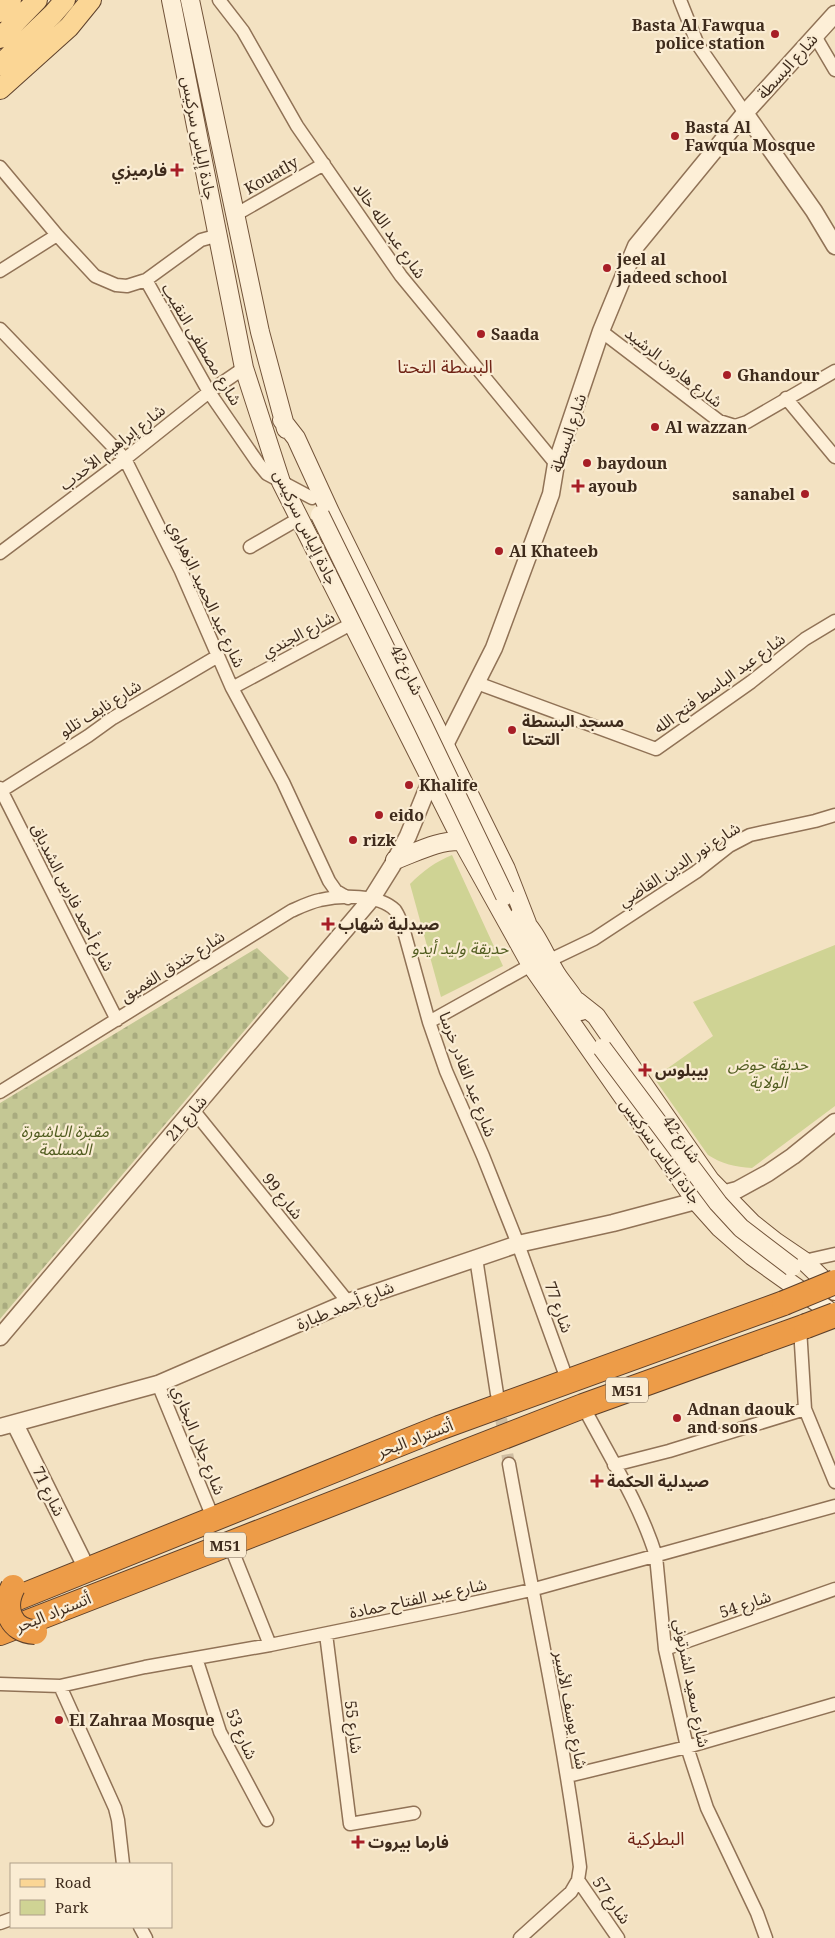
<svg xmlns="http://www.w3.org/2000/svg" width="835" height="1938" font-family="'Noto Serif','Noto Sans Arabic',serif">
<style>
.green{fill:#cfd394}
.cemetery{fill:url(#cemetery-stones)}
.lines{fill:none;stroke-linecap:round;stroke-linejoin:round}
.minor-tunnel{stroke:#cfbda1;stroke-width:12;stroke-dasharray:12 6;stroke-linecap:butt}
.minor-casing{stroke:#907256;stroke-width:15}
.tertiary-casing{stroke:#907256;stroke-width:19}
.secondary-casing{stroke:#725339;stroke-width:20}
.primary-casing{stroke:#5d402b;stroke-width:22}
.motorway-casing{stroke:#5d402b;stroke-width:26}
.minor{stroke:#fdefd7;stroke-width:12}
.tertiary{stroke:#fdefd7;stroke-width:16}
.secondary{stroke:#fdefd7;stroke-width:18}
.primary{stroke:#fbd695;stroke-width:20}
.motorway{stroke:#ed9c48;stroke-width:24}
.secondary-bridge-casing{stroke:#725339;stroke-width:20;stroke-linecap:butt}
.motorway-bridge-casing{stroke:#5d402b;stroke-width:26;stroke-linecap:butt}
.secondary-bridge{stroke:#fdefd7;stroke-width:18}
.motorway-bridge{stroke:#ed9c48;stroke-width:24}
.poi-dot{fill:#a71e26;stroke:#faecd3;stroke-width:2}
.labels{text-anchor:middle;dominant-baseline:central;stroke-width:4.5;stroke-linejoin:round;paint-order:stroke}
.shield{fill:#faecd3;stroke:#766553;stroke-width:1}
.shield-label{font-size:15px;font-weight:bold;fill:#3e2b1c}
.poi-label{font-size:16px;font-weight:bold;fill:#3e2b1c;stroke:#faecd3;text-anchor:start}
.street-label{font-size:16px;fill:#3e2b1c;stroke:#faecd3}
.park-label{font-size:16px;font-style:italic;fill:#515d20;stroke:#faecd3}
.neighbourhood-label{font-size:18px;fill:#702416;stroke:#faecd3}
</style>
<defs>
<pattern id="cemetery-stones" width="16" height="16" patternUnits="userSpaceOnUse" patternTransform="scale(1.25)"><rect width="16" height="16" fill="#c4c794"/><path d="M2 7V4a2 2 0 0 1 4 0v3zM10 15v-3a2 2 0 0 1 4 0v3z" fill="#a9ab7f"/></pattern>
</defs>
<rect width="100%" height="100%" fill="#f3e2c2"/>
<path class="green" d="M 452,855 L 503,966 L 441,997 L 410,884 C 423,871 435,862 452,855 Z
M 835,945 L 835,1106 L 752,1168 C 735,1167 722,1164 708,1155 L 654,1078 L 713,1036 L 693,1002 Z"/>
<path class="cemetery" d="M 257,948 L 289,978 L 0,1319 L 0,1103 Z"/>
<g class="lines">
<path class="minor-tunnel" d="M 498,1401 L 509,1464"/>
<g class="minor-casing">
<path id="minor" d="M 219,0 L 243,31 L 297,126 L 401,276 L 556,464
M 680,0 L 698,45 L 745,113
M 815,36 L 835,70
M 0,167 L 57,235 L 95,276 L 116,285 L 127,286 L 146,280 L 201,240 L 219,235
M 235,215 L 324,164
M 0,271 L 57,235
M 146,280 L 209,392 L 258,463 L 267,474 L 312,498
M 0,329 L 125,459 L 181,571 L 232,688 L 283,782 L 329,881 L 336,891 L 348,898
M 601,331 L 719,421 L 735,426 L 747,422 L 835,371
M 786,398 L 835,457
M 250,547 L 300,518
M 0,553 L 125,459 L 209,392 L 244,368
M 477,683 L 656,749 L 751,682 L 805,639 L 835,621
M 232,688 L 353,623
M 0,788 L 117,1020
M 1,791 L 88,736 L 113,718 L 218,656
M 548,961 L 594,939 L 696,872 L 729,846 L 750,835 L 815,821 L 835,815
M 429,1022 L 531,965
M 0,1092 L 291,911 C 300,907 310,902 320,900 C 341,895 379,894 395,910 C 398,914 400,920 402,924 L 429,1022 L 446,1071 L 483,1156 L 518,1244 L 568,1382
M 193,1110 L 348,1302
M 476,1258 L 497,1394
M 804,1261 L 835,1254
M 800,1328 L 805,1409 L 835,1482
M 158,1384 L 209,1508
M 583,1406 C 608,1454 640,1504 656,1556 L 665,1649 L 687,1747 L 707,1808 L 757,1913 L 766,1938
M 509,1464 C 533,1599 563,1732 580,1867 L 578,1880 L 571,1892 L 520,1938
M 614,1465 L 669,1451 L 805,1409
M 234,1555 L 270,1645
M 326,1634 L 350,1824 L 414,1813
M 665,1649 L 835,1589
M 196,1658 L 220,1732 L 267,1820
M 0,1684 L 60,1686 L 145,1667 L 270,1645 L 455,1607 L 531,1590 L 835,1506
M 60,1686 L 115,1808 L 118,1820 L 123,1864
M 568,1776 L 687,1747 L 835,1704
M 578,1880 L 618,1938
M 0,1923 L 11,1919
M 140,1927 L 146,1938"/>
</g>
<g class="tertiary-casing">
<path id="tertiary" d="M 745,113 L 814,211 L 835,246
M 0,1337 L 372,898 L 392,866 L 408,836 L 445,745 L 494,648 L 551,494 L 556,464 L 601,331 L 636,246 L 745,113 L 835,14
M 15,1424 L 82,1559
M 0,1427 L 158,1384 L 348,1302 L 518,1244 L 613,1223 L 737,1190 L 768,1173 L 793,1156 L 835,1122"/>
</g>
<g class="secondary-casing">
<path id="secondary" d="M 171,0 L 244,368 L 281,482 L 462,841 L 531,965 L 695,1200 L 720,1228 L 752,1256 L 835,1315
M 190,0 L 260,332 L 286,429
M 282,420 L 296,438 L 330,512 L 506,869 L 527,923
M 395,860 C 417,852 438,840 462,841
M 519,916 C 536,931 545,956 557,975 C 565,987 575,997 581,1011
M 577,1001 L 596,1016 L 710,1180 L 752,1223 L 776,1242 L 804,1261 L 835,1291"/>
</g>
<g class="primary-casing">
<path id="primary" d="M 0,12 L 11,0
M 0,38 L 37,0
M 0,65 L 53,14 L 65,0
M 0,89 L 69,27 L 91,0"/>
</g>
<g class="motorway-casing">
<path id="motorway" d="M 0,1605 L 439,1428 L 784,1303
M 0,1633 L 583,1406 L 806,1326"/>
</g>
<use href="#minor" class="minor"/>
<use href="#tertiary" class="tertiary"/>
<use href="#secondary" class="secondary"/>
<use href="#primary" class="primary"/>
<use href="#motorway" class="motorway"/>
<g class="secondary-bridge-casing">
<path id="secondary-bridge" d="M 320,515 L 423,725 L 505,896
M 602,1048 L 718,1203 L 741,1228 L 792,1267"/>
</g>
<g class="motorway-bridge-casing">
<path id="motorway-bridge" d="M 784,1303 L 835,1282
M 806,1326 L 835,1315
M 13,1587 C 2,1608 10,1631 35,1632"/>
</g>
<use href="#secondary-bridge" class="secondary-bridge"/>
<use href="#motorway-bridge" class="motorway-bridge"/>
</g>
<g class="poi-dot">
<circle cx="775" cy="34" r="5"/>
<circle cx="675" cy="136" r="5"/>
<path d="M174.5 162.5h5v5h5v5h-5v5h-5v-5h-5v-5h5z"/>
<circle cx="607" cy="268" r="5"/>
<circle cx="481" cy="334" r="5"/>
<circle cx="727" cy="375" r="5"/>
<circle cx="655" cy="427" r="5"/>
<circle cx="587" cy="463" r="5"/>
<path d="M575.5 478.5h5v5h5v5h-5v5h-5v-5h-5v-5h5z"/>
<circle cx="805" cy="494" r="5"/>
<circle cx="499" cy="551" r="5"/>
<circle cx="512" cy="730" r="5"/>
<circle cx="409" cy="785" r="5"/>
<circle cx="379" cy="815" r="5"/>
<circle cx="353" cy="840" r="5"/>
<path d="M325.5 916.5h5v5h5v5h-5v5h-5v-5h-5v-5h5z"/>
<path d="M642.5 1062.5h5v5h5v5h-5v5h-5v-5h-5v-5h5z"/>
<circle cx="677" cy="1418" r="5"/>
<path d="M594.5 1473.5h5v5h5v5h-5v5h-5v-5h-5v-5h5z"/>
<circle cx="59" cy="1720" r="5"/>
<path d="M355.5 1834.5h5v5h5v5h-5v5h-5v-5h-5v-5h5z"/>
</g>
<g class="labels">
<g class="shield">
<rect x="606" y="1377.5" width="42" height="25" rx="4"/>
<rect x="204" y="1532.5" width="42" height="25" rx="4"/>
</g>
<g class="shield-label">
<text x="627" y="1390">M51</text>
<text x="225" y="1545">M51</text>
</g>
<g class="poi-label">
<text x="765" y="25" text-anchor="end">Basta Al Fawqua<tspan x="765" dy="18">police station</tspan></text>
<text x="685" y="127">Basta Al<tspan x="685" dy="18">Fawqua Mosque</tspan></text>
<text x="167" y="170" text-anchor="end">فارميزي</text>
<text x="617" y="259">jeel al<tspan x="617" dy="18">jadeed school</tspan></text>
<text x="491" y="334">Saada</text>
<text x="737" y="375">Ghandour</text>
<text x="665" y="427">Al wazzan</text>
<text x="597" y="463">baydoun</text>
<text x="588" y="486">ayoub</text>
<text x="795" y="494" text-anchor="end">sanabel</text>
<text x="509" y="551">Al Khateeb</text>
<text x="522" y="721">مسجد البسطة<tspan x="522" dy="18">التحتا</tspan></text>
<text x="419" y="785">Khalife</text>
<text x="389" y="815">eido</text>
<text x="363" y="840">rizk</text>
<text x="338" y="924">صيدلية شهاب</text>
<text x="655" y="1070">بيبلوس</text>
<text x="687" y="1409">Adnan daouk<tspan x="687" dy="18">and sons</tspan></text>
<text x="607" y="1481">صيدلية الحكمة</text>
<text x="69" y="1720">El Zahraa Mosque</text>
<text x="368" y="1842">فارما بيروت</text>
</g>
<g class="street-label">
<text transform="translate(787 66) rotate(-48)">شارع البسطة</text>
<text transform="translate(199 138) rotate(79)">جادة إلياس سركيس</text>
<text transform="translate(271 175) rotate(-30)">Kouatly</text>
<text transform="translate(390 230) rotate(55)">شارع عبد الله خالد</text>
<text transform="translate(202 344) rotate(59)">شارع مصطفى النقيب</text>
<text transform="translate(674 367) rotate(38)">شارع هارون الرشيد</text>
<text transform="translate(568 433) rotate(-72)">شارع البسطة</text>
<text transform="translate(112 447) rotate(-38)">شارع إبراهيم الأحدب</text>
<text transform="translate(306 527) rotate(64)">جادة إلياس سركيس</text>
<text transform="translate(207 594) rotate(65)">شارع عبد الحميد الزهراوي</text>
<text transform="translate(298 634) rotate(-28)">شارع الجندي</text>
<text transform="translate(407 670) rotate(63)">شارع 42</text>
<text transform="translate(719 683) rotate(-36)">شارع عبد الباسط فتح الله</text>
<text transform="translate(100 708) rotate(-32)">شارع نايف تللو</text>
<text transform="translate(679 864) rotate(-33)">شارع نور الدين القاضي</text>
<text transform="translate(73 897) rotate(63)">شارع أحمد فارس الشدياق</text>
<text transform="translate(172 966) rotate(-32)">شارع خندق الغميق</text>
<text transform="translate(468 1074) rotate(69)">شارع عبد القادر خرسا</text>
<text transform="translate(186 1118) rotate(-50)">شارع 21</text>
<text transform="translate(682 1139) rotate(55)">شارع 42</text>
<text transform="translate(661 1151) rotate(54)">جادة إلياس سركيس</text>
<text transform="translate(283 1196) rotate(51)">شارع 99</text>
<text transform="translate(345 1305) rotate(-22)">شارع أحمد طبارة</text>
<text transform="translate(559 1307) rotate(70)">شارع 77</text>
<text transform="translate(415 1438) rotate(-21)">أتستراد البحر</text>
<text transform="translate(199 1440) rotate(68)">شارع جلال البخاري</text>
<text transform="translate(49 1491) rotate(64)">شارع 71</text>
<text transform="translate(418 1598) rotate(-12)">شارع عبد الفتاح حمادة</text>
<text transform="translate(745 1604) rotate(-19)">شارع 54</text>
<text transform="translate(53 1612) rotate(-22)">أتستراد البحر</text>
<text transform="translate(692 1683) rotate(79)">شارع سعيد الشرتوني</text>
<text transform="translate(571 1710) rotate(79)">شارع يوسف الأسير</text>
<text transform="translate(354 1727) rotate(83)">شارع 55</text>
<text transform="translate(242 1734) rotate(66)">شارع 53</text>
<text transform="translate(612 1900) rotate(55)">شارع 57</text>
</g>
<g class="park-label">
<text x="460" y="948">حديقة وليد أيدو</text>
<text x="768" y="1064">حديقة حوض<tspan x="768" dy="18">الولاية</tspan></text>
<text x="65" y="1131">مقبرة الباشورة<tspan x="65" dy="18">المسلمة</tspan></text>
</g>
<g class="neighbourhood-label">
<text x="445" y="366">البسطة التحتا</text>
<text x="656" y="1838">البطركية</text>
</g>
</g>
<rect x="10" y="1863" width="162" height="65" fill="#faecd3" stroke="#af9f8a"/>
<rect x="20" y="1879" width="25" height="8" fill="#fbd695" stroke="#af9f8a"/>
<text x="55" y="1888" font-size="15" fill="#3e2b1c">Road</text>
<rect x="20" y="1900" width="25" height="15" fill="#cfd394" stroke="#af9f8a"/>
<text x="55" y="1913" font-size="15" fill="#3e2b1c">Park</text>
</svg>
